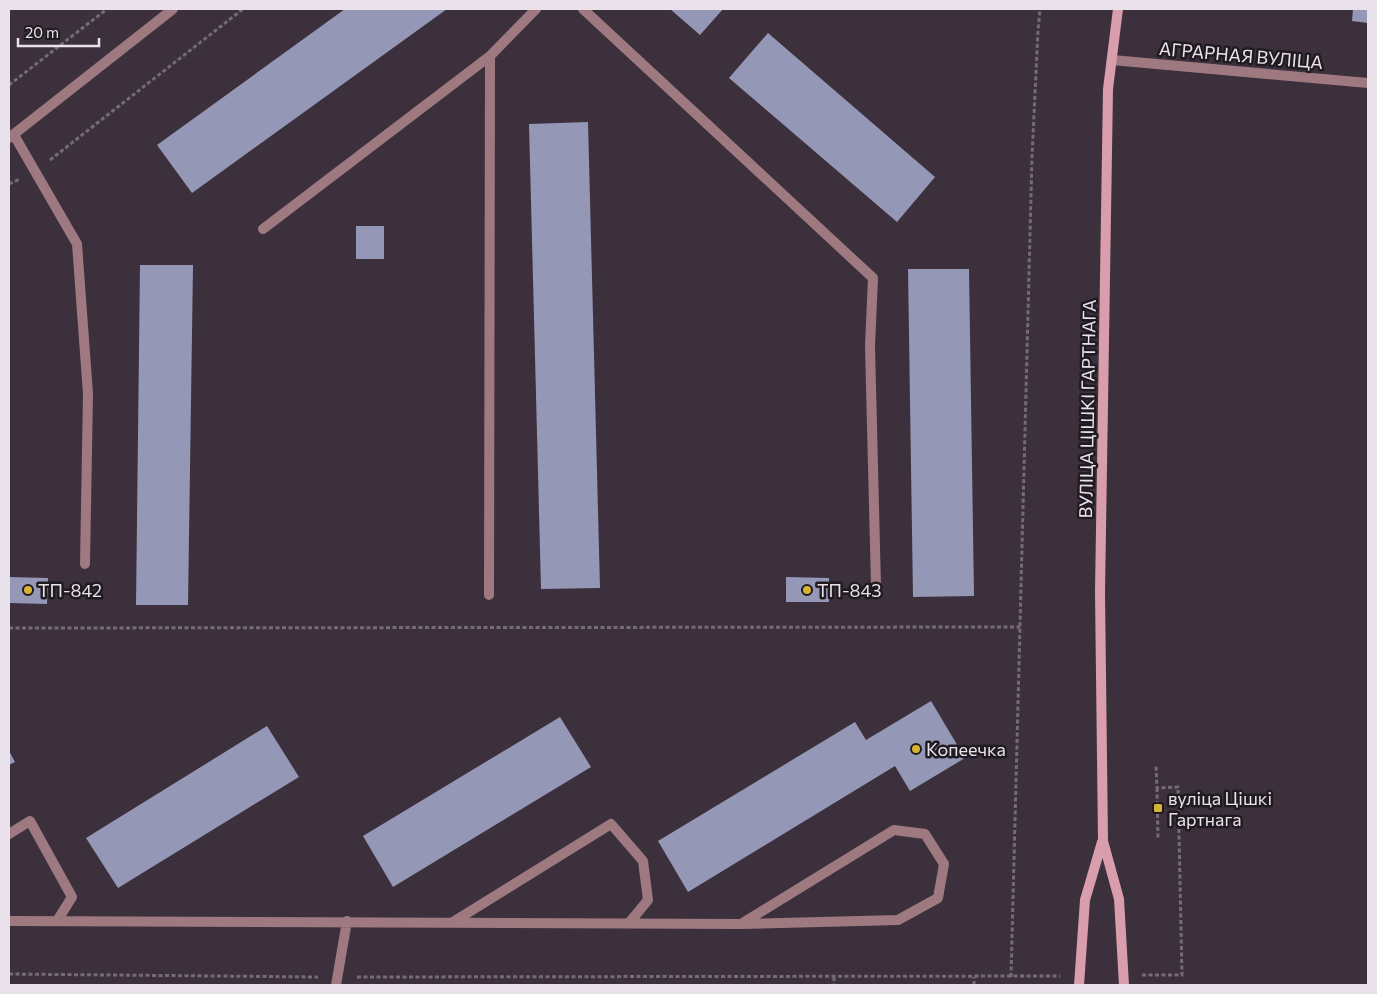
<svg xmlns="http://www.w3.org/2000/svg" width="1377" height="994" font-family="Commissioner,sans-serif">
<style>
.building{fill:#9597b6}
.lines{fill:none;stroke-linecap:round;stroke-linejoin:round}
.path{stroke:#756a76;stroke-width:3;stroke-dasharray:4 2.5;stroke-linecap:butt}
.lane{stroke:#9e7980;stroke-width:10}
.street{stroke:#9e7980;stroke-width:10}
.secondary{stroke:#d99eab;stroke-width:10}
.poi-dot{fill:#d8b434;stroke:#201b20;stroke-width:2}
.labels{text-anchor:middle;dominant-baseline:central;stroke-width:5;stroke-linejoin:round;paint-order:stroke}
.street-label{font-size:18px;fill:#e9e2ea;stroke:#201b20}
.poi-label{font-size:18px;fill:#e9e2ea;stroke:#201b20;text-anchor:start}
</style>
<rect width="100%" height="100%" fill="#3c303d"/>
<path class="building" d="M 345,9 L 447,9 L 192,193 L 157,145 Z
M 670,9 L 723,9 L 700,35 Z
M 1353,9 L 1368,9 L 1368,23 L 1352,21 Z
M 768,33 L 935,177 L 897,222 L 729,78 Z
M 588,122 L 600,588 L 541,589 L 529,124 Z
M 356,226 L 384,226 L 384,259 L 356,259 Z
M 140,265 L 193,265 L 188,605 L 136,605 Z
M 908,269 L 969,269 L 974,596 L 913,597 Z
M 9,577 L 48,578 L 47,604 L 9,603 Z
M 786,577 L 829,578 L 829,602 L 786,602 Z
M 931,701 L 965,758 L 910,791 L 895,766 L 688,892 L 658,841 L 855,722 L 866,740 Z
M 560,717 L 591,767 L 393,887 L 363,836 Z
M 267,726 L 299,777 L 118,888 L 86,838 Z
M 9,751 L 15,762 L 9,765 Z"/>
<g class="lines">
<path class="path" d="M 9,85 L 107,9
M 50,160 L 243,9
M 9,184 L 20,179
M 9,628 L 1020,627
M 1157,788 L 1158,840
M 9,974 L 318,977
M 1142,975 L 1182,975 L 1178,787 L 1157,788 L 1156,765
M 357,977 L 1060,976
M 834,977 L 834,985
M 1011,977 L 1032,157 L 1038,31 L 1040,9
M 974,985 L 974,977"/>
<path class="lane" d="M 583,9 L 873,278 L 870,346 L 876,586
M 14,135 L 77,244 L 88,394 L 85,564
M 263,229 L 490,56
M 489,595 L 490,56 L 536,9
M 9,834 L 30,821 L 72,897 L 57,921
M 9,921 L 741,924 L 898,920 L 938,898 L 944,864 L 925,834 L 894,830 L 741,924
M 453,922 L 611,824 L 643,861 L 648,900 L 629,923
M 336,985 L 347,921"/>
<path class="street" d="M 1112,60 L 1368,83
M 9,138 L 173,9"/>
<path class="secondary" d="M 1118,9 L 1108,89 L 1100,592 L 1103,841 L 1119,899 L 1124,985
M 1079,985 L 1085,900 L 1102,842"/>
</g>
<g class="poi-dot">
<circle cx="28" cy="590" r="5"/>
<circle cx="807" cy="590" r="5"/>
<circle cx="916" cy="749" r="5"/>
<rect x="1153" y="803" width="10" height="10" rx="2.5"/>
</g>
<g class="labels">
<g class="street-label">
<text transform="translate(1241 55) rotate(5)">АГРАРНАЯ ВУЛІЦА</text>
<text transform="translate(1087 409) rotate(-89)">ВУЛІЦА ЦІШКІ ГАРТНАГА</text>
</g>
<g class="poi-label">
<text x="38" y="590">ТП-842</text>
<text x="817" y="590">ТП-843</text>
<text x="926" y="749">Копеечка</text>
<text x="1168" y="798">вуліца Цішкі<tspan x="1168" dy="21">Гартнага</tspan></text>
</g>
</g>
<rect width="1377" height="994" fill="none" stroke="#e9e2ea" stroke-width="20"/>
<path d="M18 38v8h81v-8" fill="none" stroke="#e9e2ea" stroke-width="2.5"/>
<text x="25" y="38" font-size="15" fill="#e9e2ea" stroke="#201b20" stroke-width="4" paint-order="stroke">20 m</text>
</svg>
